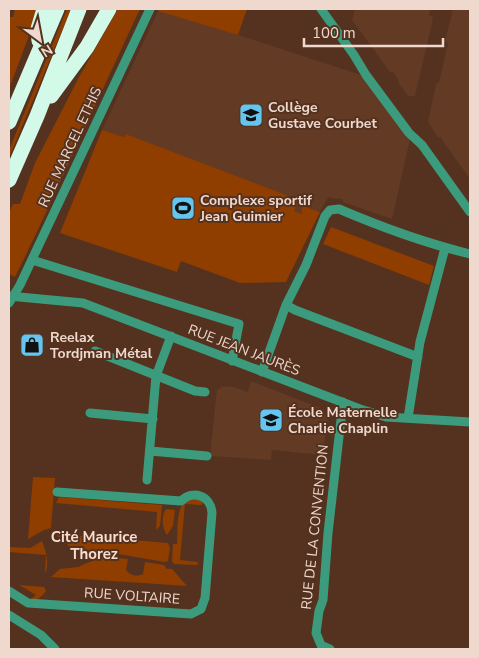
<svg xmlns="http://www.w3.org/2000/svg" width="479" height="658" font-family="'Nunito Sans',sans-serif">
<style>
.built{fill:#633a23}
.green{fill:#8f3e00}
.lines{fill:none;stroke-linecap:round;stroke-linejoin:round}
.minor{stroke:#3b9b7c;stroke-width:9}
.highway{stroke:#d3f9e9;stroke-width:15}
.labels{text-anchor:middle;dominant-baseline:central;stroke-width:4;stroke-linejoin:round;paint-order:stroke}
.poi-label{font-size:14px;font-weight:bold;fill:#efd8cd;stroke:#54321f;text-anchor:start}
.street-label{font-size:14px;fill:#efd8cd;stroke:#54321f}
.neighbourhood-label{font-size:15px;font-weight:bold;fill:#f9ded0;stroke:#54321f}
</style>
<rect width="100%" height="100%" fill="#54321f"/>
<path class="built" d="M 159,9 L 364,76 L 410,139 L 392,219 L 343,202 L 343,199 L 338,198 L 337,199 L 328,197 L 320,212 L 303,206 L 303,214 L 294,211 L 298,200 L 126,134 L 124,137 L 102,130 Z
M 355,9 L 430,9 L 429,15 L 433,17 L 432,23 L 415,96 L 408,96 L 398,82 L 399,80 L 393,72 L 390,72 L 352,20 Z
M 453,9 L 470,9 L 470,179 L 440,137 L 438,138 L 428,122 L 436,84 L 439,82 L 448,44 L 445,41 Z
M 251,381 L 323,409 L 326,415 L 326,419 L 329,421 L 326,431 L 322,455 L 272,450 L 271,460 L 210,456 L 217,389 L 220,389 L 221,386 L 234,387 L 248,392 Z"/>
<path class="green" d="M 15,9 L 39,9 L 9,89 L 9,17 L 13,17 Z
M 67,9 L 71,9 L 9,158 L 9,150 Z
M 118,9 L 140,9 C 98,98 59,188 15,277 L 9,274 L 9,213 L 13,204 L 20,204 L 35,163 L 79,77 Z
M 159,9 L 247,9 L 238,35 L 158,11 Z
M 102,130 L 124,137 L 126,134 L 299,200 L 294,211 L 302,214 L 303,213 L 301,212 L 303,206 L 320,212 L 286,282 L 240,283 L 181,261 L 177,272 L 60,233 Z
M 331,227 L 434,266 L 429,285 L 323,244 Z
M 33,477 L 55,478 L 51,528 L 44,530 L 28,539 Z
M 59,497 L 162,505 L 160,526 L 156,530 L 157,512 L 56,503 Z
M 188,499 L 203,500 L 202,505 L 185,504 L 180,560 L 198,562 L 197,565 L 174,564 L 172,561 L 173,544 L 177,544 C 178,529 175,507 188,499 Z
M 166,509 L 175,510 L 173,526 L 167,535 C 162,528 161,517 166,509 Z
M 57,534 L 168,543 L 170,548 L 168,561 L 165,562 L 118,554 L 96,553 L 83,548 L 71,550 L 66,542 L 57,536 Z
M 42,541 C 46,551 49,562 46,572 L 45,572 L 46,555 L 9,552 L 9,547 L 30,548 Z
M 111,557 L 128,559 L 126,570 C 131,576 136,577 143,574 L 145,562 L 164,565 L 167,569 L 172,569 L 187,586 L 51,577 L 60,569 L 78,567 L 99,558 Z
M 19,585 L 44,587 L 46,591 C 42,597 36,601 30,600 L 36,595 Z"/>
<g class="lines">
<path class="minor" d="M 321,9 L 354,55 L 366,75 L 409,133 L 422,145 L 470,212
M 32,260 L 239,324 L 232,361
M 9,296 L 83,303 L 360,409 L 386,417 L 470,422
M 9,303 L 20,285 L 150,9
M 286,305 L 295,310 L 418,357
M 95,351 L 195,391 L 205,392
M 262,372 L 286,305 L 306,265 L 325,216 L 330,210 L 339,209 C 381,227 425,243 470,254
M 90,413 L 153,419
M 408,418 L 420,342 L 445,248
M 150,451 L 207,456
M 147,480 L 156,376 L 171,336
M 9,591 L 28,603 L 191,614 L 201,609 L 205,598 L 212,513 C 211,496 193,489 181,501 L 57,492
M 9,615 L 41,635 L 55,649
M 330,649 L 321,645 L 316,633 L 319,611 L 323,600 L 328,533 L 343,402"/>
<path class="highway" d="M 39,41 L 38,29 L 44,9
M 51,96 L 87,47 L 109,9
M 9,122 L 57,9
M 9,180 L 37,116 L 79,9"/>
</g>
<defs>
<g id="school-square" transform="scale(1.25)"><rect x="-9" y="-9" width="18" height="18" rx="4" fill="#64c5ee" stroke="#54321f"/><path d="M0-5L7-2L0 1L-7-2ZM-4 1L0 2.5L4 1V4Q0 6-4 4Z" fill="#111"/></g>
<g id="stadium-square" transform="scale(1.25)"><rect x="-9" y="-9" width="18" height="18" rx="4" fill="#64c5ee" stroke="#54321f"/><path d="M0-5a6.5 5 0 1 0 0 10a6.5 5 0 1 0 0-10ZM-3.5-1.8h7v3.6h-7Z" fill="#111"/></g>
<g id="shop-square" transform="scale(1.25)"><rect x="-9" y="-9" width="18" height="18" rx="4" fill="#64c5ee" stroke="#54321f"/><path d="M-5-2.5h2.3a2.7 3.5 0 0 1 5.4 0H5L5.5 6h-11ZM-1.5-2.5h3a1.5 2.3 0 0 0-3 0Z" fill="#111"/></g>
</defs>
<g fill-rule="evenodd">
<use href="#school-square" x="251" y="115"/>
<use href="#stadium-square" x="183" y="208"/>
<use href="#shop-square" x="32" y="345"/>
<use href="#school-square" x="271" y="420"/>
</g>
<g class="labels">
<g class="poi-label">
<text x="268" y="107">Collège<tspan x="268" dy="16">Gustave Courbet</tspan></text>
<text x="200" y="200">Complexe sportif<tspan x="200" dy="16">Jean Guimier</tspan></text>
<text x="50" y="337">Reelax<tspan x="50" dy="16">Tordjman Métal</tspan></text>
<text x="288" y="412">École Maternelle<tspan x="288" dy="16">Charlie Chaplin</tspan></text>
</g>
<g class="street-label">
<text transform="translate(70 147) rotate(-65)">RUE MARCEL ETHIS</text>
<text transform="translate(244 350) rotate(21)">RUE JEAN JAURÈS</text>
<text transform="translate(315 527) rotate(-84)">RUE DE LA CONVENTION</text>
<text transform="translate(132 596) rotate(4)">RUE VOLTAIRE</text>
</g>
<g class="neighbourhood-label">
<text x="94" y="537">Cité Maurice<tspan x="94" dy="17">Thorez</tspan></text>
</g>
</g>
<rect width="479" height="658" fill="none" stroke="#efd8cd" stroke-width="20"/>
<g transform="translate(40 40) rotate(148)" stroke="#54321f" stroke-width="4" paint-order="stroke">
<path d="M0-4L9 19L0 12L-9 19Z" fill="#efd8cd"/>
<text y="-8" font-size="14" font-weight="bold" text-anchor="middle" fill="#efd8cd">N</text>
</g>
<path d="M304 38v8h139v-8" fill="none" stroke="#efd8cd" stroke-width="2.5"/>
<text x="312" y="38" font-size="15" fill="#efd8cd" stroke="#54321f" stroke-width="4" paint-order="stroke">100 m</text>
</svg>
